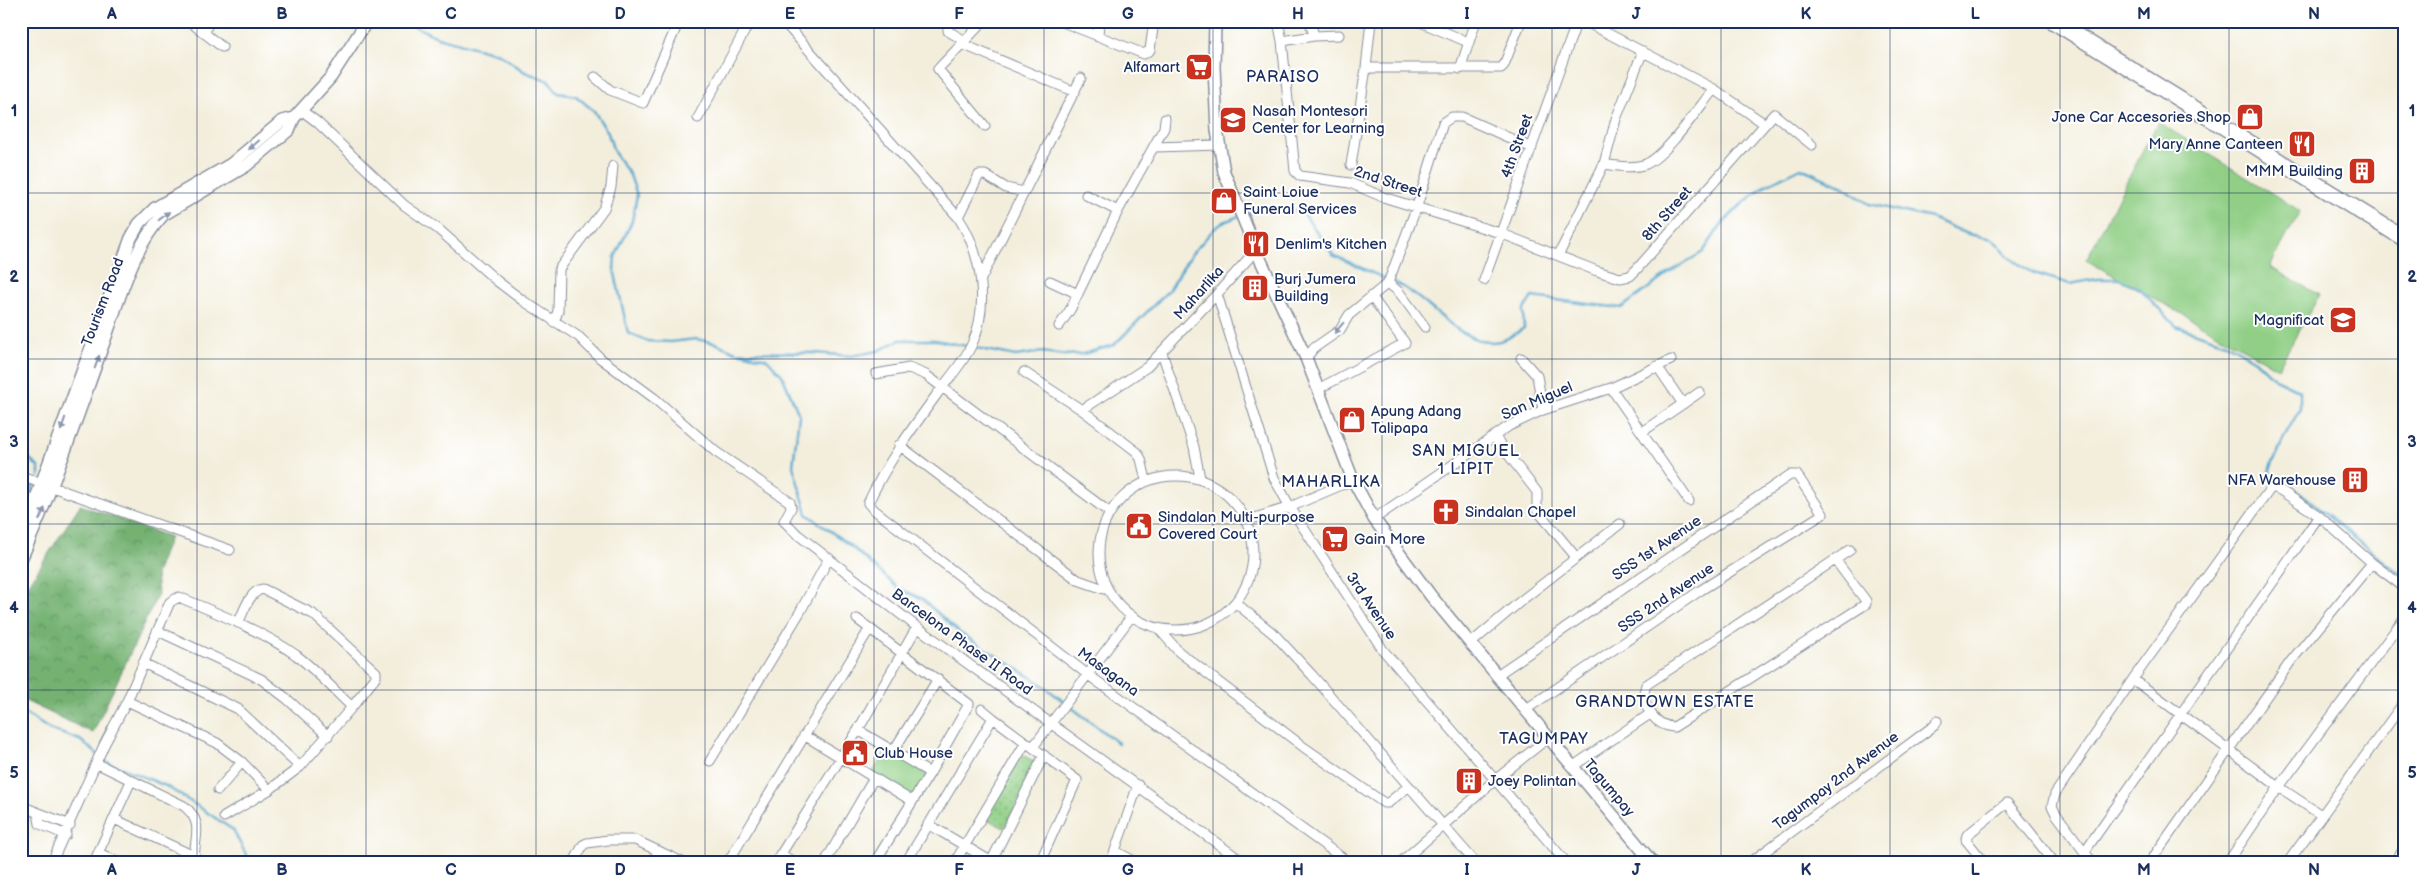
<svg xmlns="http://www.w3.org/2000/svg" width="2426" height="883" font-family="'Balsamiq Sans',sans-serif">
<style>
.grass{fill:#90cf85;stroke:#567f72}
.forest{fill:url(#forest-crowns);stroke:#487068}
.park{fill:url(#park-dots);stroke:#567f72}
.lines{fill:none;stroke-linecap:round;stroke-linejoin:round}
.stream{stroke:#53a6ce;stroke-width:2.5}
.street-casing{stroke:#878e9d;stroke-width:11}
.secondary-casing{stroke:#878e9d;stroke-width:14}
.highway-casing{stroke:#878e9d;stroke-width:18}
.street{stroke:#fff;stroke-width:9}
.secondary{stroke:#fff;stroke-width:11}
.highway{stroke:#fff;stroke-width:15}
.oneway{fill:#8d97ae}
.grid{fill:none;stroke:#1b2f5e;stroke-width:1;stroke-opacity:0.55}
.labels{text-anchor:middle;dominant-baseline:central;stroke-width:4;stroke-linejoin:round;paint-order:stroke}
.poi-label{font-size:15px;fill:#1b2f5e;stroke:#fff;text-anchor:start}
.street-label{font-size:15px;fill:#1b2f5e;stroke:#fff}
.neighbourhood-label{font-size:16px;letter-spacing:1px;fill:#1b2f5e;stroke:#fff}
.neatline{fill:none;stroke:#1b2f5e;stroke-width:2}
.grid-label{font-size:16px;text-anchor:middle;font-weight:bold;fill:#1b2f5e}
</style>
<defs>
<pattern id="forest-crowns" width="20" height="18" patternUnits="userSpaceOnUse" patternTransform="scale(1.25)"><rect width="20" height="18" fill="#74b272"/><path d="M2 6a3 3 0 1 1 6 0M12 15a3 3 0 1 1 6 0" fill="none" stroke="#5e9161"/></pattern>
<pattern id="park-dots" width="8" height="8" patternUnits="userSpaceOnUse" patternTransform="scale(1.25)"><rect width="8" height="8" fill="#90cf85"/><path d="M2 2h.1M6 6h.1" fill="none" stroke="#75a870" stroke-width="1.8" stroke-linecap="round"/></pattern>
</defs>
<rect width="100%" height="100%" fill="#fff"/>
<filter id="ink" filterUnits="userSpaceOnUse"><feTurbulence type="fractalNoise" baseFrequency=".02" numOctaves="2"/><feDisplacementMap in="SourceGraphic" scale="10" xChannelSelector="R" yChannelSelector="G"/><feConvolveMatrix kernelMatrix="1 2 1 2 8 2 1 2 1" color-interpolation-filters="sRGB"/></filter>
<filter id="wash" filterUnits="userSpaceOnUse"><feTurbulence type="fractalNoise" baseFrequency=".0096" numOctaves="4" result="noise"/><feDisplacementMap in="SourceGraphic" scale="20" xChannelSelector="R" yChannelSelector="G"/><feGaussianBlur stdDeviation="1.12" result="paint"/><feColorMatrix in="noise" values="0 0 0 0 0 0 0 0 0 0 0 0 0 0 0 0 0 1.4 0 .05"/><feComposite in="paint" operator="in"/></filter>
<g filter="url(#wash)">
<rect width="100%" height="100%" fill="#f3eedc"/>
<path class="grass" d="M 2158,122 L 2300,211 L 2270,267 L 2319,295 L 2278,368 L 2086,260 Z
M 888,748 L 928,773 L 911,800 L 871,775 Z"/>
<path class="forest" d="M 80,505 L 170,537 L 156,574 L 158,594 L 93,733 L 21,699 L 21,596 Z"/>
<path class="park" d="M 1021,754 L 1039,764 L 1004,828 L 985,818 Z"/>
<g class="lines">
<path class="stream" d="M 404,21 L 437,37 L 499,54 L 525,72 L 549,81 L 558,93 L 576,96 L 594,111 L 608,133 L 614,152 L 630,175 L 637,195 L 632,221 L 615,257 L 614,269 L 628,333 L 647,341 L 671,342 L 696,339 L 715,343 L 736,352 L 767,359 L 782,375 L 799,415 L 793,466 L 807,514 L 852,547 L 898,588 L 922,599 L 960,633 L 1037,681 L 1118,743
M 1244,214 L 1282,209 L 1302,211 L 1333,255 L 1388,280
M 1393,282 C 1426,295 1456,342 1492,342 C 1504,342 1515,334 1524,328 L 1523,311 L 1532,297 L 1621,308 L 1672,271 L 1703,252 L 1721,225 L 1742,204 L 1766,185 L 1801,168 L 1843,187 L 1869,204 L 1931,218 L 1968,234 L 1993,239 L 2009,257 L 2031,272 L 2070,284 L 2097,279 L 2120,279 L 2140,289 L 2176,326 L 2226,343 L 2255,360 L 2275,379 L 2300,391 L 2300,409 L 2284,437 L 2269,472 L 2293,488 L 2405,578
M 736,352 L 815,353 L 851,356 L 878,351 L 900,340 L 936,340 L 1016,356 L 1042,352 L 1065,355 L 1083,354 L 1114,345 L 1168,291 L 1190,256 L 1214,229 L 1224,222 L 1239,216
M 21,450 L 39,468 L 39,477
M 21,514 L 35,483
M 21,711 L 49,729 L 80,740 L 107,762 L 166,786 L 199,807 L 233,830 L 250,862"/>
</g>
</g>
<g filter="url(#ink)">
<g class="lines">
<g class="street-casing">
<path id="street" d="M 189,21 L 222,47
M 783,21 L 958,217 C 981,251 990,305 972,344 C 963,364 947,380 935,397 C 910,431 886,465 868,503 L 873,509 L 1087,674 L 1348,862
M 948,21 L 948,31 L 965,41
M 1060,21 L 1144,54 L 1150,50 L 1154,21
M 1278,21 L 1282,41 L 1295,171 L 1300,176 L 1350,183 L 1383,197 L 1500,233 L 1597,271 L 1620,278 L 1630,276 L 1637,269 L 1774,114 L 1812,145
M 1310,21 L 1314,36
M 1418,21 L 1468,42
M 1584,21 L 1714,89 L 1765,124
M 979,26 L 938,69 L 985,126
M 205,34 L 208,21
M 1098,37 L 1099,21
M 1282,41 L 1314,36 L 1339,35
M 962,44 L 1075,92
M 1366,68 L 1501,68 L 1504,65 L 1521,21
M 1460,69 L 1476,21
M 595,77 L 610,90 L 643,103 L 679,21
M 301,110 L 317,122 L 404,205 L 438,229 L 497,281 L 522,300 L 579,337 L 600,358 L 654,398 L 716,452 L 790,502 L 791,508 L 784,521 L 797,534 L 917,627 L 1243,862
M 698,118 L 750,21
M 1155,147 L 1219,145
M 1604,164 L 1616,119 L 1643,51
M 1351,165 L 1366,68 L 1371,21
M 1086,195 L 1118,211
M 958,217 L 979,175 L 985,175 L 1006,188 L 1024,192
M 1559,254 L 1604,164 C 1617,166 1633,169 1646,164 C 1667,155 1699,107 1714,89
M 981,279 L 1081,78
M 1484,280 L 1577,21
M 1050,281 L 1078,294
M 1217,294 L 1274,478 L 1290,507 L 1383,650 L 1566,862
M 554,322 L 558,311 L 559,269 L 604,208 L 611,187 L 613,166
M 1059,326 L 1070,310 L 1118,211 L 1164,128 L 1165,119
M 1425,327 L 1399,292 L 1388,283 L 1417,206 L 1443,123 L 1452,117 L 1462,117 L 1532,148
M 1162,353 L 1194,447 L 1200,478
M 1306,358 L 1314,348 L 1340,330 L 1349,315 L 1388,283
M 1521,358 L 1537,376 L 1543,410
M 1657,366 L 1683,404
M 1024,372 L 1082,410 L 1137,452 L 1141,459 L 1146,480
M 876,374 L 909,368 L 926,375 L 1109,512
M 1611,388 L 1689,501
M 1318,389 L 1405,343 L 1371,296
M 1082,410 L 1147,367 L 1217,294 L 1256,250
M 1642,432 L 1700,392
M 1494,436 L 1537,492 L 1537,510 L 1576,557
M 899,445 L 1078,580 L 1104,589
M1099 553a77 77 0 1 1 154 0a77 77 0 1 1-154 0Z
M 21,476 L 230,550
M 1374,519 L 1509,426 L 1543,410 L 1611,388 L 1671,360
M 1245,521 L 1290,507 L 1353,480
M 1836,561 L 1866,601 L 1866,604 L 1674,727 C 1654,726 1639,703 1646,685 L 1850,550
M 1237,604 L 1275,635 L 1312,675 L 1475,862
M 857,619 L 969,704 L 930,773 L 875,862
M 238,623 C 244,612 249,591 263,589 L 313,614 L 376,672 L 376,677 L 352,707
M 1158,628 L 1179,652 L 1305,748 L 1384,803 L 1388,803 L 1409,786
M 158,631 L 261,679 L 286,698 L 328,736
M 1470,644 L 1522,600 L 1620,524
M 143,663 L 238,709 L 300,767
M 1497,675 L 1790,475 L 1797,475 L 1823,514 L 1701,590 L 1525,710
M 2133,679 L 2279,787 L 2321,815
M 127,701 L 217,743 L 242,762 L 269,790
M 982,709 L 993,718
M 858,730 L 930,773
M 804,735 L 912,801
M 1033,747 L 1131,617
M 894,750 L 938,679
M 710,761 L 800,612 L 829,558
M 96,763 L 184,806 C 205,823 194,837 194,862
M 1572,767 L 1650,714
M 218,790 L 242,762
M 21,806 L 70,825
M 38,813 L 40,824 L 66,835
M 114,819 L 194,856
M 928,824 L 992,862
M 1115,851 L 1136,862
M 2085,851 L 2319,516
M 99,853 L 118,862
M 780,854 L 794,862
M 52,862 L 104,745 L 127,701 L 170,602 L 179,597 C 219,614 260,630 296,655 C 316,670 334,690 352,707 L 300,767 L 269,790 L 224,817
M 94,862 L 131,781
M 574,862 L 583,845 L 587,843 L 608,840 L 635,840 L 682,862
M 652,862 L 659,851
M 728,862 L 870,628
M 776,862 L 858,730 L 917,627
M 825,862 L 874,778
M 906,862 L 993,718 L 1077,780 L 1040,862
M 955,862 L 1026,742
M 991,862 L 1044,755
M 1111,862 L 1138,785
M 1401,862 L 1495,780 L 1548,738
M 1751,862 L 1935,725 L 1937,721
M 1979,862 L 1980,857 L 1966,840 L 1967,835 L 2007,803 L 2054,862
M 2092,862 L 2056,814 L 2052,806 L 2055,794 L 2133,679 L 2270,489 L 2273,487 L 2280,490 L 2319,516 L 2372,563
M 2150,862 L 2291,661 L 2372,563 L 2405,588
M 2228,862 L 2279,787 L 2405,617
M 2288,862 L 2405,701
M 2395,862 L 2405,847"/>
</g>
<g class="secondary-casing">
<path id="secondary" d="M 1215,21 L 1214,68 L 1217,130 L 1224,172 L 1256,250 L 1306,358 L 1353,480 L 1374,519 L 1431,596 L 1652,862
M 21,539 L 131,238 L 139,224 L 155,208 L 231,164 L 282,121 L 294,118
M 21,559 C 53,489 77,417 103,345 C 119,301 131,250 163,215 L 246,166 L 289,130 L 294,118 L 331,77 L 367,21"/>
</g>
<g class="highway-casing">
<path id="highway" d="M 2053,21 L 2405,239"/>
</g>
<use href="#street" class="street"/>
<use href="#secondary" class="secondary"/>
<use href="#highway" class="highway"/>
</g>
<defs><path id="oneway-solid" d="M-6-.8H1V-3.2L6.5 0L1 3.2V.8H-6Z" transform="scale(1.25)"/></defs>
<g class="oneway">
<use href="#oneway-solid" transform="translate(254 145) rotate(139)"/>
<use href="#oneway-solid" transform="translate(164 216) rotate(-38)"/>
<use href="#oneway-solid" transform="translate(1339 328) rotate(130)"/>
<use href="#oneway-solid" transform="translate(97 362) rotate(-70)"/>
<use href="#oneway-solid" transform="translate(63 424) rotate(109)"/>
<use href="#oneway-solid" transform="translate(42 514) rotate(-65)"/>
</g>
</g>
<path class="grid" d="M 197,21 L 197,862M 366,21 L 366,862M 536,21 L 536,862M 705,21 L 705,862M 874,21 L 874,862M 1044,21 L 1044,862M 1213,21 L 1213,862M 1382,21 L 1382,862M 1552,21 L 1552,862M 1721,21 L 1721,862M 1890,21 L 1890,862M 2060,21 L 2060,862M 2229,21 L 2229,862M 21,193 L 2405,193M 21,359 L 2405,359M 21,524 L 2405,524M 21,690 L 2405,690"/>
<defs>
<g id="supermarket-square" transform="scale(1.4375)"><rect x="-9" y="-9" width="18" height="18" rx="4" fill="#c8321e" stroke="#fff"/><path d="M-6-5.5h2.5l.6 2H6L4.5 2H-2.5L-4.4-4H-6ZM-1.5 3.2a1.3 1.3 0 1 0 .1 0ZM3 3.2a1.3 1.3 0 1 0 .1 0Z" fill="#fff"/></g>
<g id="shop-square" transform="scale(1.4375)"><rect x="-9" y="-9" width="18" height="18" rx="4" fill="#c8321e" stroke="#fff"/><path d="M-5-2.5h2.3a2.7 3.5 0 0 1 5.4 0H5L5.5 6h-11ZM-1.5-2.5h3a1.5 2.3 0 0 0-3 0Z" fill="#fff"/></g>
<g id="school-square" transform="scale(1.4375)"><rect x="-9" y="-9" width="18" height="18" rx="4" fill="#c8321e" stroke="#fff"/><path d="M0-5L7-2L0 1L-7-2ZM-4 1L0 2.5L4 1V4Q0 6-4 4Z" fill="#fff"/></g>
<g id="restaurant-square" transform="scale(1.4375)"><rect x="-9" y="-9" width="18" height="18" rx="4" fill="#c8321e" stroke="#fff"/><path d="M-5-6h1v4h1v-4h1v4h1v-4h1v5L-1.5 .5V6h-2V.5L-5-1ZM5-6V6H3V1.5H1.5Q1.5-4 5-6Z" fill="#fff"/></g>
<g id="building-square" transform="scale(1.4375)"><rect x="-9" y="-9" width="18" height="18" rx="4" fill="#c8321e" stroke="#fff"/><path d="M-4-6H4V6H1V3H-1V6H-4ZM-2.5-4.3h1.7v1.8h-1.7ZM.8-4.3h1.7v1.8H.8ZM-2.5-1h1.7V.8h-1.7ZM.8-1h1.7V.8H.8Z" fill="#fff"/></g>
<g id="university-square" transform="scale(1.4375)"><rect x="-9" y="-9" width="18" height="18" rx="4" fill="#c8321e" stroke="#fff"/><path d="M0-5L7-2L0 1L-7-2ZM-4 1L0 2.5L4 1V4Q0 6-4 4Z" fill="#fff"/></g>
<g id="church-square" transform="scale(1.4375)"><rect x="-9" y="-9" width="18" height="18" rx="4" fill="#c8321e" stroke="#fff"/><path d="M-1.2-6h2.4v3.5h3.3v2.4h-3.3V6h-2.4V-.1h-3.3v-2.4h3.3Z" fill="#fff"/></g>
<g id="civic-square" transform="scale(1.4375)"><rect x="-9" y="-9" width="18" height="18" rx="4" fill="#c8321e" stroke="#fff"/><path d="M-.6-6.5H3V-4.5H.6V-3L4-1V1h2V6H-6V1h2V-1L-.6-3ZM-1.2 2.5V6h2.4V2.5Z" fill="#fff"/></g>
</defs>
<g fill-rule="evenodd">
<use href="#supermarket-square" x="1199" y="67"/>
<use href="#shop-square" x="2250" y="117"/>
<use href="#school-square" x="1233" y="120"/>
<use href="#restaurant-square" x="2302" y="144"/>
<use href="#building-square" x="2362" y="171"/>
<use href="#shop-square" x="1224" y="201"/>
<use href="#restaurant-square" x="1256" y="244"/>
<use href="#building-square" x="1255" y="288"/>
<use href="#university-square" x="2343" y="320"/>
<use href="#shop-square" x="1352" y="420"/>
<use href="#building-square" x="2355" y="480"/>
<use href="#church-square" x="1446" y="512"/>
<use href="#civic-square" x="1139" y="526"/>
<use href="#supermarket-square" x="1335" y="539"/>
<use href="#civic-square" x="855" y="753"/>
<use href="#building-square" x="1469" y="781"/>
</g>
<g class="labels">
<g class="poi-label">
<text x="1180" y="67" text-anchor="end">Alfamart</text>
<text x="1252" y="111">Nasah Montesori<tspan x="1252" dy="17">Center for Learning</tspan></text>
<text x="2231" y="117" text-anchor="end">Jone Car Accesories Shop</text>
<text x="2283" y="144" text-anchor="end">Mary Anne Canteen</text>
<text x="2343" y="171" text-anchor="end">MMM Building</text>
<text x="1243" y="192">Saint Loiue<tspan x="1243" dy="17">Funeral Services</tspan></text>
<text x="1275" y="244">Denlim's Kitchen</text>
<text x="1274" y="279">Burj Jumera<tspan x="1274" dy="17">Building</tspan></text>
<text x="2324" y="320" text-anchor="end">Magnificat</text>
<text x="1371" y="411">Apung Adang<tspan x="1371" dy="17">Talipapa</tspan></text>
<text x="2336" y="480" text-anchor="end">NFA Warehouse</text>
<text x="1465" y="512">Sindalan Chapel</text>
<text x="1158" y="517">Sindalan Multi-purpose<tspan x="1158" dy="17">Covered Court</tspan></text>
<text x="1354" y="539">Gain More</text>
<text x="874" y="753">Club House</text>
<text x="1488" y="781">Joey Polintan</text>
</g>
<g class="street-label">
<text transform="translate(1517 146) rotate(-70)">4th Street</text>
<text transform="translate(1388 182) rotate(18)">2nd Street</text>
<text transform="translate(1667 214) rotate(-49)">8th Street</text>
<text transform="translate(1199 293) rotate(-48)">Maharlika</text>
<text transform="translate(103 302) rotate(-69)">Tourism Road</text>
<text transform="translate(1537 401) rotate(-23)">San Miguel</text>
<text transform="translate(1657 548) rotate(-34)">SSS 1st Avenue</text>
<text transform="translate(1666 598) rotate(-34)">SSS 2nd Avenue</text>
<text transform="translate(1371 606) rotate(56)">3rd Avenue</text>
<text transform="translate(962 642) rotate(36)">Barcelona Phase II Road</text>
<text transform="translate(1108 672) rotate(36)">Masagana</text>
<text transform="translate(1836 781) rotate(-37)">Tagumpay 2nd Avenue</text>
<text transform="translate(1609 788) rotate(50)">Tagumpay</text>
</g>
<g class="neighbourhood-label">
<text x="1283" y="77">PARAISO</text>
<text x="1466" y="451">SAN MIGUEL<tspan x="1466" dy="18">1 LIPIT</tspan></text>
<text x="1331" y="482">MAHARLIKA</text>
<text x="1665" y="702">GRANDTOWN ESTATE</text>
<text x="1544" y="739">TAGUMPAY</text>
</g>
</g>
<rect width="2426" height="883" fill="none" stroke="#fff" stroke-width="55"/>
<rect x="28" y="28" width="2370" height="828" class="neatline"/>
<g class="grid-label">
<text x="112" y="19">A</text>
<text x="282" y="19">B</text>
<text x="451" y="19">C</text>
<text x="620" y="19">D</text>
<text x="790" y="19">E</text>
<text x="959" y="19">F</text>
<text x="1128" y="19">G</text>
<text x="1298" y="19">H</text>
<text x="1467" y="19">I</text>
<text x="1636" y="19">J</text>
<text x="1806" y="19">K</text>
<text x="1975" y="19">L</text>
<text x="2144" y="19">M</text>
<text x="2314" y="19">N</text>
<text x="14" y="116">1</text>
<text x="2412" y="116">1</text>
<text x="14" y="282">2</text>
<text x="2412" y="282">2</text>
<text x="14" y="447">3</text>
<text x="2412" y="447">3</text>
<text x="14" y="613">4</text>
<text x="2412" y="613">4</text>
<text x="14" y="778">5</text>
<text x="2412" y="778">5</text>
<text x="112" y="875">A</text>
<text x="282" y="875">B</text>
<text x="451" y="875">C</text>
<text x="620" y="875">D</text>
<text x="790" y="875">E</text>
<text x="959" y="875">F</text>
<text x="1128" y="875">G</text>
<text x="1298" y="875">H</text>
<text x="1467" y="875">I</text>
<text x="1636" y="875">J</text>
<text x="1806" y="875">K</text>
<text x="1975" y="875">L</text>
<text x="2144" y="875">M</text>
<text x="2314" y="875">N</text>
</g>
</svg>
